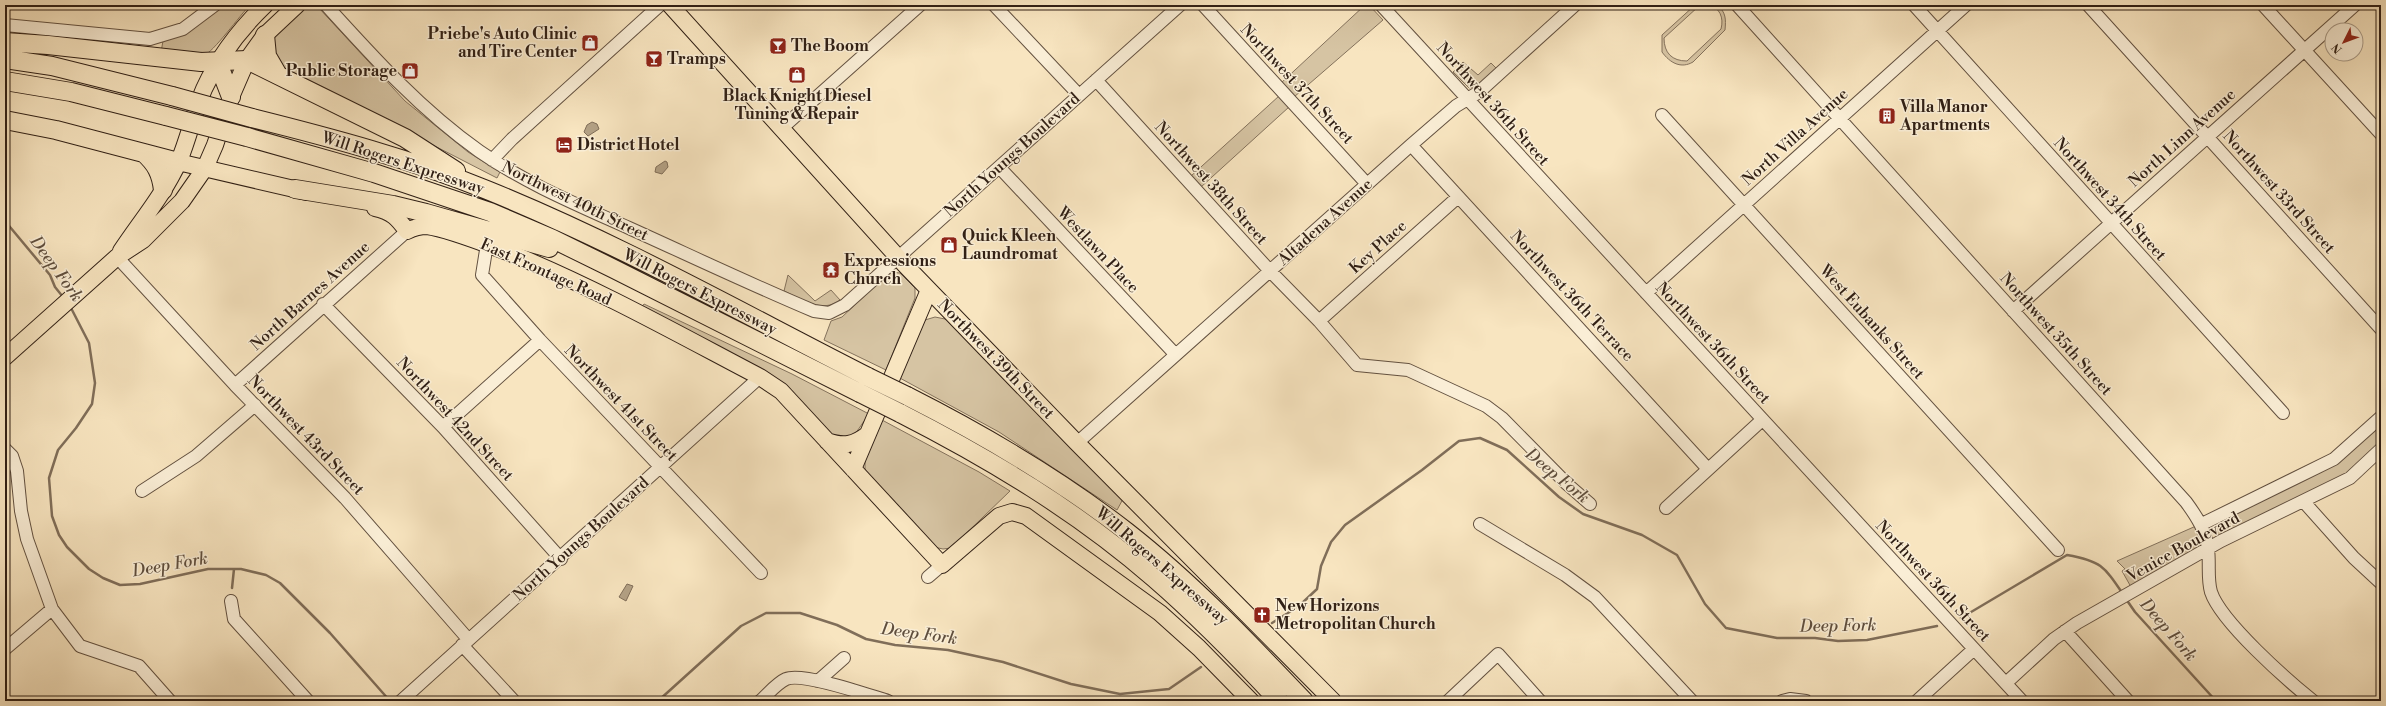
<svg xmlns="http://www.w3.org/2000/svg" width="2386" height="706" font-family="'Libre Bodoni',serif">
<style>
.green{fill:#d6c4a3;stroke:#84725c}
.water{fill:#b4a286;stroke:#806e59}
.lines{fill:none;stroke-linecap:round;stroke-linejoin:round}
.stream{stroke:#806e59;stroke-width:2.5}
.minor-casing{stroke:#635140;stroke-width:14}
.major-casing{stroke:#312015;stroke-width:18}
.highway-casing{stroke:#312015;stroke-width:20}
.minor{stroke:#faeed6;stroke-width:12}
.major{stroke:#f8e5c0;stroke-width:16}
.highway{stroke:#f8e5c0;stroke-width:18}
.highway-bridge-casing{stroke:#312015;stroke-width:20;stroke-linecap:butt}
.highway-bridge{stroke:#f8e5c0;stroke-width:18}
.labels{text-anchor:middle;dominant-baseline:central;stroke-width:3;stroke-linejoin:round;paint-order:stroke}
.poi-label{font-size:16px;font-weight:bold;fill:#312015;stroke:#faeed6;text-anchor:start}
.street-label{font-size:16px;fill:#312015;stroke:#faeed6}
.water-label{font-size:17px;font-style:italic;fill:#5f4e3d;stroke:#faeed6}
</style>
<rect width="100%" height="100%" fill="#f8e5c0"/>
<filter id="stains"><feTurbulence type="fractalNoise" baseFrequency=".005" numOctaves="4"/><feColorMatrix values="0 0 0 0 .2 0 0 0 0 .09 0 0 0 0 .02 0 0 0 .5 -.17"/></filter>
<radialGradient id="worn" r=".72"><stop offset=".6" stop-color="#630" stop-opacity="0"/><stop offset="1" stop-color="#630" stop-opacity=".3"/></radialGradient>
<path class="green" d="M 222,5 L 250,5 C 241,14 212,54 204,55 C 190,56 174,53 161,52 L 163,41 L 190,31 Z
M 313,5 L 318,7 L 405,101 L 468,152 L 500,172 L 497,178 L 279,66 L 272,42 C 278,29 297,5 313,5 Z
M 1365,5 L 1369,5 L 1383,20 L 1294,97 L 1281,83 Z
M 1695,5 L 1703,5 L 1699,6 L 1664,38 C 1664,53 1672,61 1687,61 L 1721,29 C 1724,18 1720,7 1708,5 L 1717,5 C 1726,12 1726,19 1725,30 L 1693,62 C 1681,69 1670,63 1662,52 L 1662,35 Z
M 1463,62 L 1478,75 L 1491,63 L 1497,69 L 1477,86 L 1469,88 L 1453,72 Z
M 1279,96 L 1289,107 L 1201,187 L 1191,176 Z
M 890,272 L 900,273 L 915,288 L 915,298 L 886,370 L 824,340 L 831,321 L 842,317 Z
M 788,275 L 815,301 L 831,290 L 840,300 C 822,314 801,299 784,291 Z
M 644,304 L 792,374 L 869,414 L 853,437 L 843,438 L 830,434 L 785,386 L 641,308 Z
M 935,317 L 950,320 L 1123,499 L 1117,510 L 999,432 L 898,377 L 925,320 Z
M 882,420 L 979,472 L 1010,491 L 951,548 L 943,549 L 934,547 L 865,471 L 865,460 Z
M 2381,421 L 2381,444 L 2358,466 L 2338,480 L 2219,537 L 2211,532 L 2214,523 L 2331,465 Z
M 2196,526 L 2200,540 L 2198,548 L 2131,587 L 2122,571 L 2125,569 L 2117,561 Z"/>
<path class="water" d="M 592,122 L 597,124 L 599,129 L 588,136 L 584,132 L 587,125 Z
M 665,161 L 667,162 L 668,167 L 662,174 L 655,172 L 656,167 Z
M 627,584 L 633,586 L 626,601 L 619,597 Z"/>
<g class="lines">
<path class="stream" d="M 5,221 L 50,275 L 55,287 L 63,297
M 70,306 L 89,343 L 95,383 L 92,404 L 76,428 L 58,450 L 49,478 L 52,516 L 59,535 L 67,547 L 89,569 L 103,578 L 120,585 L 140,584 L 208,569 L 241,569 L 266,575 L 280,583 L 330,633 L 390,701
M 232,588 L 234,569
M 2126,599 L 2135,612 L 2216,701
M 1961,618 L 2067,555 C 2101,561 2104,566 2123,594
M 1272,623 L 1299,606 L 1317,589 L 1321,566 L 1331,542 L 1345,525 L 1422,470 L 1459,441 L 1480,438 L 1507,450 L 1559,497 L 1583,514 L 1642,535 L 1677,555 L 1705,604 L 1726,628 L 1777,638 L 1815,638 L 1838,641 L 1867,640 L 1937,626
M 658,701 L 741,626 L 766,613 L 800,613 L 837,625 L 866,639 L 895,645 L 948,650 L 1003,662 L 1071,684 L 1120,694 L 1169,689 L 1201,667"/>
<g class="minor-casing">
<path id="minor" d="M 326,5 C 374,58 421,110 479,151 C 525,183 578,205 629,228 C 691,256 752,285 814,311 L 829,313 L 845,305 L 1180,5
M 994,5 L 1079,95
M 1203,5 L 1367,184
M 1381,5 L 2022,701
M 1737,5 L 2186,502 C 2197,517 2206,531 2208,549 C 2210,563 2207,578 2211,592 C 2221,622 2287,680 2313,701
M 1914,5 L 2283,413
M 2088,5 L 2381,329
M 2263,5 L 2381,134
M 5,25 L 150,39 L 183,29 L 215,5
M 1096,80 L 1270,271 L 1319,321 L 1357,365 L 1408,370 L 1486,406 L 1502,418 L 1567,484 L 1590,504
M 1662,115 L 2058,550
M 782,128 L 920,5
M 1411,145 L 1708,469
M 492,160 L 512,139 L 660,5
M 999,167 L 1175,354
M 487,244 L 482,275 L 540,340 L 761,573
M 117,257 L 235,385 L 345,498 L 468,639
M 1646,293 L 1966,5
M 323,304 L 443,427 L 561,559
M 2013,311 L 2355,5
M 1319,321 L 1458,197
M 235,385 L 407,231
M 443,427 L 540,340
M 1077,443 L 1411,145 L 1456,106 L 1479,92 L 1575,5
M 5,449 L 12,456 L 17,471 L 21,511 L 27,539 L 52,609 L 80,646 L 139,666 L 170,701
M 142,491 L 196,456 L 255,405
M 2304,502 L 2354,558 L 2381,583
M 1666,508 L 1762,420
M 1480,524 L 1565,575 L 1595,597 L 1692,701
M 2202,524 L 2334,459 L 2381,417
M 928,577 L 942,565
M 231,601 L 234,619 L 308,701
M 2065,631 L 2128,701
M 462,645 L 514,701
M 5,649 L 52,609
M 818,681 L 844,658
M 2006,683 L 2054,639 L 2077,623 L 2221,541 L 2350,478 L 2381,449
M 401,701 L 760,377
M 760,701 C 768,694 777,683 786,679 C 803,672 868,695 888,701
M 1448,701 L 1498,654 L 1540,701
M 1782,701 L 1790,699 L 1806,701
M 1917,701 L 1974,649"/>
</g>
<g class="major-casing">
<path id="major" d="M 670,5 L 904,264 L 1077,443 L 1333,701
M 178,162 L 307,192
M 375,208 C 392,212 397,217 407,231 C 413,228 419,226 427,226 C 449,229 489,245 510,253 C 596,288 678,334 760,377 L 781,391 L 942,565 L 999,516 L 1012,512 L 1026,516 L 1160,613 L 1199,648 L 1251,701
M 121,251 C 141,221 164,194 179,161 C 189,137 194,112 204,89 C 219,56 240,29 265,5
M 5,357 L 117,257 L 143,240 L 182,201 L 205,168 L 215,145 L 231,97 L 247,60 L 265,35 L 297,5
M 827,441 C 844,447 854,445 868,434
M 853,469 L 929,290"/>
</g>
<g class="highway-casing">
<path id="highway" d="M 265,35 L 267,56 L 278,75
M 5,42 L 48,45 L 201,62 L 247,60 L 405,138 L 456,171
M 5,59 L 52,66 L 172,96
M 218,63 L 231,97
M 5,81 L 71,92 L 166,116
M 252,118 C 332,138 411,159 487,190 C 618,243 742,313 868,377
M 5,120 L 56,130 L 178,162
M 247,137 L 374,173 L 490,212 L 553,239 L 614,269 L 860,393
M 144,153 C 156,164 161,173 163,190
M 295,189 L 393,205 L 426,213 L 549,248
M 907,396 C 984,435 1058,478 1127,532 C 1192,583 1248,642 1304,701
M 900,413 C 990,459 1077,511 1154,578 C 1198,616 1239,658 1279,701"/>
</g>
<use href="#minor" class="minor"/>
<use href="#major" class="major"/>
<use href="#highway" class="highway"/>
<g class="highway-bridge-casing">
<path id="highway-bridge" d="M 172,96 L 252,118
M 166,116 L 247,137
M 868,377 L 907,396
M 860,393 L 900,413"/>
</g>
<use href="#highway-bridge" class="highway-bridge"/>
</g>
<defs>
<g id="shop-square" transform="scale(0.9)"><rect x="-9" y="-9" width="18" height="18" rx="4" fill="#8f2418" stroke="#faeed6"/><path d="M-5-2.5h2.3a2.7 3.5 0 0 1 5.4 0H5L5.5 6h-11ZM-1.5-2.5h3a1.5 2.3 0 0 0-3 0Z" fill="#fff"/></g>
<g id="bar-square" transform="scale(0.9)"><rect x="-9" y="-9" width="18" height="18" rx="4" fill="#8f2418" stroke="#faeed6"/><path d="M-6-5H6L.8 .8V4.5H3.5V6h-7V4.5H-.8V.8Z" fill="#fff"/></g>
<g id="building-square" transform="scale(0.9)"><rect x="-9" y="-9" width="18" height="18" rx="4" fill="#8f2418" stroke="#faeed6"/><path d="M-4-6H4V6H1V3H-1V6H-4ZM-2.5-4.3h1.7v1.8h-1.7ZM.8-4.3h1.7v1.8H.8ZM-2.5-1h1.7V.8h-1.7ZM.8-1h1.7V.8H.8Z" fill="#fff"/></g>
<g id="hotel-square" transform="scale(0.9)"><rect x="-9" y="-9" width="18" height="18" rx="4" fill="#8f2418" stroke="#faeed6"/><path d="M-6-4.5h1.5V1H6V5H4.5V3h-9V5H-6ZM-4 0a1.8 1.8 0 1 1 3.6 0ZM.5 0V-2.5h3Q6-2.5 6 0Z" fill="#fff"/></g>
<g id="temple-square" transform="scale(0.9)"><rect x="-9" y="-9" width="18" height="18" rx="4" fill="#8f2418" stroke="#faeed6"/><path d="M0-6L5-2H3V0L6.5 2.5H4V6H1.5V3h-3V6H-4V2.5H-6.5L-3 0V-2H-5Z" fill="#fff"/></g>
<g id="church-square" transform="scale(0.9)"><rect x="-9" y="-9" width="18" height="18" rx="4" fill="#8f2418" stroke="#faeed6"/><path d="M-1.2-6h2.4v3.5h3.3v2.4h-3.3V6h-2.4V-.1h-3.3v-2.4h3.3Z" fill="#fff"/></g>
</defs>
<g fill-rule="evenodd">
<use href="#shop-square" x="590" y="43"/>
<use href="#bar-square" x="778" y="46"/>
<use href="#bar-square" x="654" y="59"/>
<use href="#shop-square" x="410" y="71"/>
<use href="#shop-square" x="797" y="75"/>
<use href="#building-square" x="1887" y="116"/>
<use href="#hotel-square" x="564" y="145"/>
<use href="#shop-square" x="949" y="245"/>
<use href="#temple-square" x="831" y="270"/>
<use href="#church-square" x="1262" y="615"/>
</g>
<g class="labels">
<g class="poi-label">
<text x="577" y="34" text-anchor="end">Priebe's Auto Clinic<tspan x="577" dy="18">and Tire Center</tspan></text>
<text x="791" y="46">The Boom</text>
<text x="667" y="59">Tramps</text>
<text x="397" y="71" text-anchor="end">Public Storage</text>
<text x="797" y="96" text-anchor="middle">Black Knight Diesel<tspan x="797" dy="18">Tuning &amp; Repair</tspan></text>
<text x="1900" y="107">Villa Manor<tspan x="1900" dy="18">Apartments</tspan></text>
<text x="577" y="145">District Hotel</text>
<text x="962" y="236">Quick Kleen<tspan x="962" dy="18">Laundromat</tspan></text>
<text x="844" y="261">Expressions<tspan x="844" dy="18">Church</tspan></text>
<text x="1275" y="606">New Horizons<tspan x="1275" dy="18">Metropolitan Church</tspan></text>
</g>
<g class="street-label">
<text transform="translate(1297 84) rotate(47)">Northwest 37th Street</text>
<text transform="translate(1493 104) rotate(48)">Northwest 36th Street</text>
<text transform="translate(1795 137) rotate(-42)">North Villa Avenue</text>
<text transform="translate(2182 138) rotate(-42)">North Linn Avenue</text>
<text transform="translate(1012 155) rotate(-42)">North Youngs Boulevard</text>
<text transform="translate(403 163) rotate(18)">Will Rogers Expressway</text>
<text transform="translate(1211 183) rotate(48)">Northwest 38th Street</text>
<text transform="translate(2279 192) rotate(48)">Northwest 33rd Street</text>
<text transform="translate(2110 199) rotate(48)">Northwest 34th Street</text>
<text transform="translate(575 201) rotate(26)">Northwest 40th Street</text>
<text transform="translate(1325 222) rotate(-42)">Altadena Avenue</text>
<text transform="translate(1378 247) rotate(-42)">Key Place</text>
<text transform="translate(1098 250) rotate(47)">Westlawn Place</text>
<text transform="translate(546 272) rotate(24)">East Frontage Road</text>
<text transform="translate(700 292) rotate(27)">Will Rogers Expressway</text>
<text transform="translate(310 296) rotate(-42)">North Barnes Avenue</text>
<text transform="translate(1572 296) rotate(47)">Northwest 36th Terrace</text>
<text transform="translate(1872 322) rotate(48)">West Eubanks Street</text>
<text transform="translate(2056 334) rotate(48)">Northwest 35th Street</text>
<text transform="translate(1713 343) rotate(47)">Northwest 36th Street</text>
<text transform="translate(996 359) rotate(46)">Northwest 39th Street</text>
<text transform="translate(621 403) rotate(46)">Northwest 41st Street</text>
<text transform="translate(455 419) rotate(47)">Northwest 42nd Street</text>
<text transform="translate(306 435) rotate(46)">Northwest 43rd Street</text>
<text transform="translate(581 539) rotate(-42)">North Youngs Boulevard</text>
<text transform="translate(2183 547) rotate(-29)">Venice Boulevard</text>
<text transform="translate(1162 566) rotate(41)">Will Rogers Expressway</text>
<text transform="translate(1933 581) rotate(47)">Northwest 36th Street</text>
</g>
<g class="water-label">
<text transform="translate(56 269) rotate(54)">Deep Fork</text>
<text transform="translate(1557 476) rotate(39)">Deep Fork</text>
<text transform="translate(170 565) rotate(-10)">Deep Fork</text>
<text transform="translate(1838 626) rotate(-1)">Deep Fork</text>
<text transform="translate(2168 630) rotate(49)">Deep Fork</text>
<text transform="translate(919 634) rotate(8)">Deep Fork</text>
</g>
</g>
<rect width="2386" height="706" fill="none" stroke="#f8e5c0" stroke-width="20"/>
<rect x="6" y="6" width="2374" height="694" fill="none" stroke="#312015" stroke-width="2"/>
<rect x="10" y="10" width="2366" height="686" fill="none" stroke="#312015"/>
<g transform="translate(2344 42) rotate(228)"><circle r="19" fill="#faeed6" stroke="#aa9c89"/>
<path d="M0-3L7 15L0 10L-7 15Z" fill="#8f2418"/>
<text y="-6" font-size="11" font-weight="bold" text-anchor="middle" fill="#312015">N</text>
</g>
<rect width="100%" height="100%" filter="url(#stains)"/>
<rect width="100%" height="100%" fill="url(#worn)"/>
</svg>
